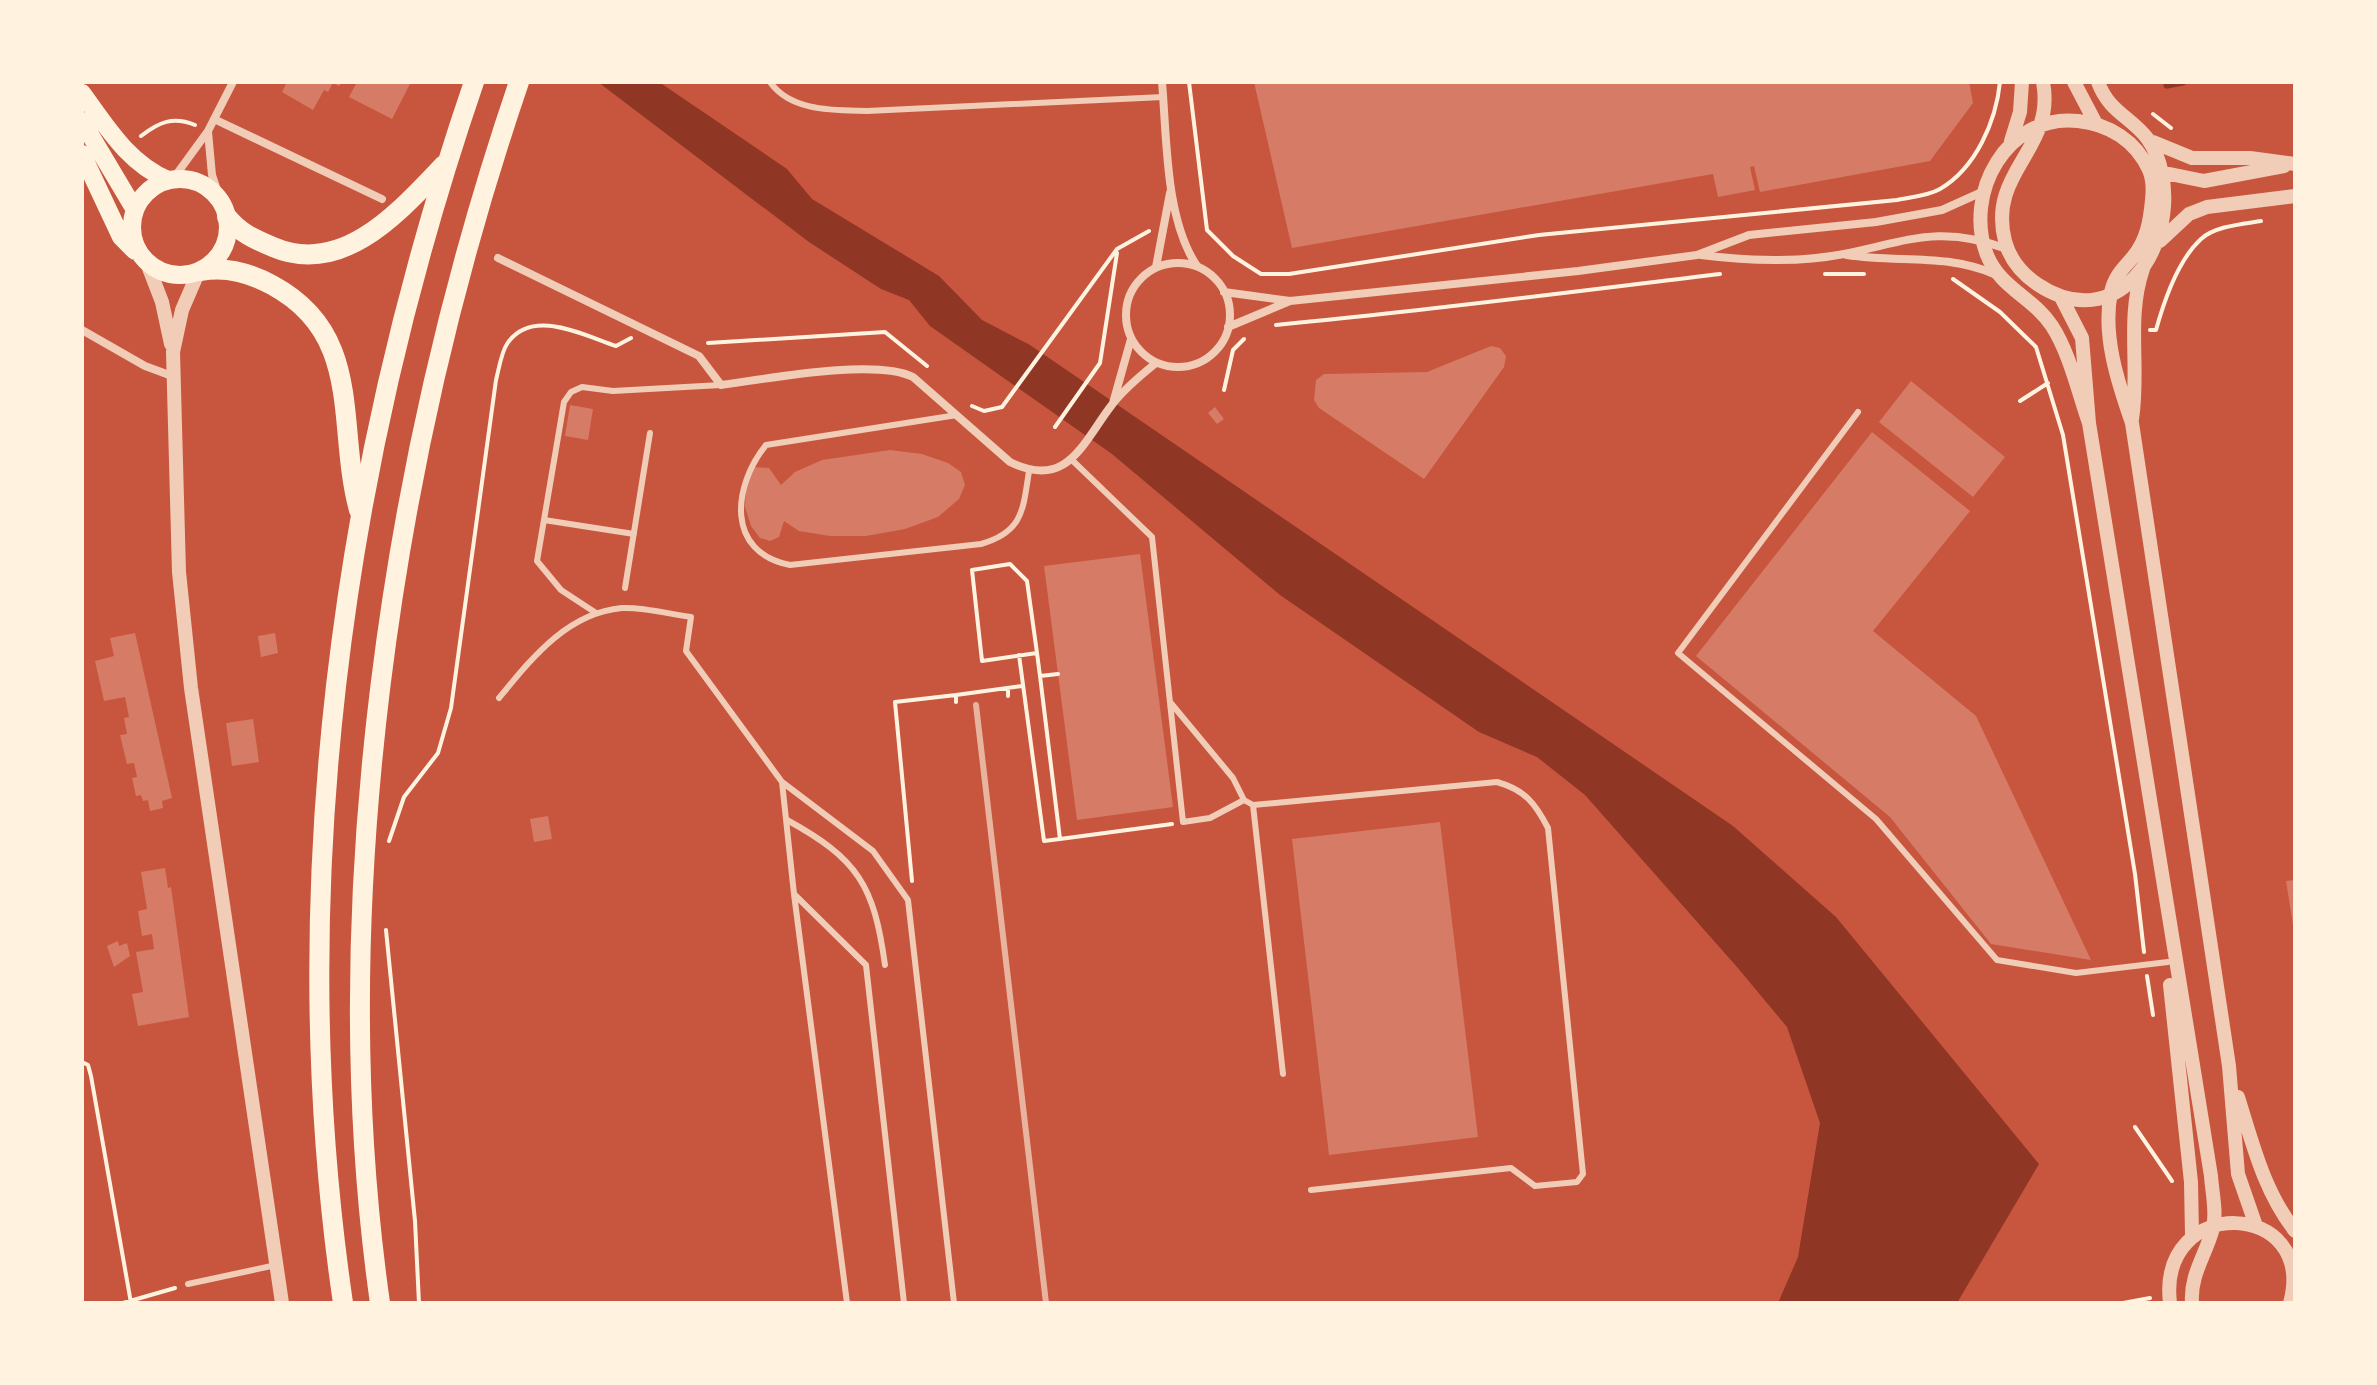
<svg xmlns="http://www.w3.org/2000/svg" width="2377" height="1385" font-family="'PT Sans',sans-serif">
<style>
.water{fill:#8f3625}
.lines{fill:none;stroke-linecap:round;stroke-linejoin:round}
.stream{stroke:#8f3625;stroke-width:7}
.building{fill:#d67c66}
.path{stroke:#fff3e0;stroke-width:4}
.service{stroke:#f1ccb7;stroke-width:6}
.minor{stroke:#f1ccb7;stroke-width:8}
.tertiary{stroke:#f1ccb7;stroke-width:14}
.primary{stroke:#fff3e0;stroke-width:18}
.trunk{stroke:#fff3e0;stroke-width:20}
.rail{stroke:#e9b49f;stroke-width:6}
</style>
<rect width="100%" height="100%" fill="#c8553d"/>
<path class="water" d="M 598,82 L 659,82 L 787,169 L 812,199 L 939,276 L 982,320 L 1030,345 L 1733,826 L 1836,917 L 2039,1164 L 1957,1303 L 1778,1303 L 1798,1257 L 1820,1123 L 1787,1027 L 1737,967 L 1585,795 L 1537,757 L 1479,732 L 1280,595 L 1112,454 L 930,326 L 909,300 L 881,289 L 809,242 Z"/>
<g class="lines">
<path class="stream" d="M 2167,85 L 2183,82"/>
</g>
<path class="building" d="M 287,82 L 342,82 L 339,86 L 333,83 L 328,92 L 324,90 L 313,110 L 282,92 Z
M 357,82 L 411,82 L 392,119 L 349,97 Z
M 1254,82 L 1969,82 L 1973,103 L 1930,161 L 1760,192 L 1754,166 L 1750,167 L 1755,190 L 1718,197 L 1713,174 L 1292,248 Z
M 1491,346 L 1500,348 L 1506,356 L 1504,367 L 1424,479 L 1319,408 L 1314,400 L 1316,380 L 1324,374 L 1427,372 Z
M 1911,381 L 2005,457 L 1973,497 L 1879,422 Z
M 570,405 L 593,409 L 588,440 L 565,436 Z
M 1215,407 L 1224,419 L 1217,424 L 1208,413 Z
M 1872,432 L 1970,511 L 1873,631 L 1976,716 L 2091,960 L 1991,944 L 1890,817 L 1696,656 Z
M 890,450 L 922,454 L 948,463 L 961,472 L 965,485 L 959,499 L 938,517 L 905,529 L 866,536 L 830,536 L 799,531 L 784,521 L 779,537 L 770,541 L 760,538 L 751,526 L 745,507 L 746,484 L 753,467 L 769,468 L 781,485 L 795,472 L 822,460 Z
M 1140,554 L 1173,807 L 1077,820 L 1044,566 Z
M 135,633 L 172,798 L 162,801 L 163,808 L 150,811 L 148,800 L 143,801 L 141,795 L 136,796 L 132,778 L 137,777 L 134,763 L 127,764 L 120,735 L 127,734 L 124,718 L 129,717 L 125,697 L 104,701 L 95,661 L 114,656 L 110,638 Z
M 275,633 L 278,653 L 261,657 L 258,636 Z
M 253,719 L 259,762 L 232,766 L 226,723 Z
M 548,816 L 552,839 L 534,842 L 530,819 Z
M 1440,822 L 1478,1137 L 1329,1155 L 1292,839 Z
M 165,868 L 168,888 L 171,887 L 189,1017 L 138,1026 L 132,994 L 143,992 L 136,952 L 154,949 L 152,934 L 142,936 L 138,911 L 147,909 L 141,872 Z
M 2295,880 L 2295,925 L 2293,925 L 2286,881 Z
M 118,941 L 119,946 L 127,943 L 130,956 L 114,967 L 107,946 Z"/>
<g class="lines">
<path class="path" d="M 1189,82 L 1207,230 L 1233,256 L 1261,274 L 1289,274 L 1539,235 L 1897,200 C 1910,197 1928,196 1940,189 C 1976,168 1996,121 2000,82
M 2153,114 L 2171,128
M 141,136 C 159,122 173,116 195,125
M 1825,274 L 1864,274
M 1953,279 L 2000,312 L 2036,347 L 2063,435 L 2135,874 L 2144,952
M 1276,325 C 1425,311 1572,292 1720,274
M 2150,330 L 2156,330 C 2164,301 2178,260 2201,239 C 2215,226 2243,224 2261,221
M 708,343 L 885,332 L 927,366
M 1224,390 L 1233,350 L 1244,339
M 2020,401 L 2048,383
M 972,406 L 984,411 L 1002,407 L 1117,249 L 1149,231
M 1055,427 L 1100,363 L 1117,253
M 82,555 L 82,578
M 1010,564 L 1027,581 L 1037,653 L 982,661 L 972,570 Z
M 1037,653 L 1040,676 L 1058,674
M 1019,655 L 1044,841 L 1060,839
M 1040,676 L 1060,839 L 1172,824
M 1008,688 L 1008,696
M 956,702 L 956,695 L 1022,686
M 389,841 L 404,797 L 438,753 L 451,708 L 496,380 C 499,369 501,353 507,344 C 531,307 583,335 616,346 L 631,338
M 912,881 L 895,702 L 956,695
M 386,930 L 415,1221 L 419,1303
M 2147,976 L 2153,1015
M 82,1062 L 88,1065 L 91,1076 L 131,1303
M 2135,1127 L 2172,1181
M 123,1303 L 175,1288
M 2123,1303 L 2150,1298"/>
<path class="service" d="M 770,82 C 791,112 835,110 867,111 L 1163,97
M 1858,412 L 1678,653 L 1876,819 L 1997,960 L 2076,973 L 2168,962
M 957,415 L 766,445 C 733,486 725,552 790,565 L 981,544 C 1023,532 1023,510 1029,471
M 1073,461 L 1152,537 L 1183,822 L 1210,818 L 1244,800
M 544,520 L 634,534
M 625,588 L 650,433
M 596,613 L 561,590 L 537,561 L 564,402 L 571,392 L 582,387 L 613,391 L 721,385
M 499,698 C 532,658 567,613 622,608 C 644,607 669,614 691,617 L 686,651 L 782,782 L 873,851 L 908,900 L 954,1303
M 1170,702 L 1233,778 L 1244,800 L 1253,805 L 1497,782 C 1525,790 1535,803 1548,828 L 1583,1174 L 1577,1182 L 1535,1186 L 1511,1168 L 1311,1190
M 782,782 L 794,894 L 866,965 L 904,1303
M 1253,805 L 1283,1074
M 787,820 C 858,859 874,885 885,965
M 794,894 L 847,1303
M 188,1284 L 276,1265"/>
<path class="minor" d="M 1162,82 C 1167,138 1165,219 1197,266
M 214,119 L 382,199
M 208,132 L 212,175 L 220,199
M 173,179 L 208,131 L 233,82
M 1701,255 C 1748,261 1797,263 1844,254 C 1908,241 1940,224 2007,249
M 1847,255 C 1899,263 1945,253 1994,274
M 498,258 L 699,356 L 721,385 C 766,379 875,358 913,377 L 1010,462 C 1067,490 1082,444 1111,406 C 1123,390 1141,375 1156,363
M1126 315a52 52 0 1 1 104 0a52 52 0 1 1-104 0Z
M 1156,267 L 1170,193
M 1224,292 L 1290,301 L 1578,271 L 1697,255 L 1749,235 L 1876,222 L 1942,210 L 1982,192
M 1228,327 L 1290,301
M 82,330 L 145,366 L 172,376
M 1113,403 L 1131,339"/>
<path class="tertiary" d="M 2043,82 C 2056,150 1987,171 2005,241 C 2010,260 2021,273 2037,284 C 2116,337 2177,250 2162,174 C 2151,117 2113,124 2098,82
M 2074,82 L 2095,122
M 2011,141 L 2020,112 L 2022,82
M 2153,142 L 2192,158 L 2250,158 L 2295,164
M 2155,171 L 2204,181 L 2284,166
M 2160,241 L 2189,214 L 2207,207 L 2295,196
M 147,263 L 162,302 L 171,344
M 198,273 L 182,310 L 173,352 L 179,572 L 191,688 L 282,1303
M 2061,297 L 2082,338 L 2089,423 L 2211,1176 C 2212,1192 2217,1212 2213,1228 C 2206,1255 2190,1274 2192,1303
M 2132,419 C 2140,368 2126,318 2143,269
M 2089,423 C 2078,392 2070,354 2052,326 C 2034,298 2000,288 1987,255 C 1963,194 2007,113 2078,121 C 2109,124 2136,141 2149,170 C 2153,179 2153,191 2152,200 C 2150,221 2147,240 2133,257 C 2123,269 2115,275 2111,292 C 2102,335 2118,383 2132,423 L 2229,1066 L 2238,1174 L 2256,1226
M 2170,985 L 2191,1182 L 2192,1235
M 2238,1097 C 2253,1145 2264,1191 2295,1231
M 2170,1303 C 2157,1193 2318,1200 2290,1303"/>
<path class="primary" d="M 82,93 C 107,127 128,163 168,180
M 82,121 L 135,210
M 82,154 L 121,237 L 135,251
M132 227a48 48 0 1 1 96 0a48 48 0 1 1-96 0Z"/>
<path class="trunk" d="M 227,217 C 240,233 254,239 273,247 C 343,277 400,211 444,165
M 201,271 C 227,266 250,273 272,285 C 365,335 336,426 359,510
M 343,1303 C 283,895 341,470 474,82
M 380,1303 C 324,909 391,457 519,82"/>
<path class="rail" d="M 976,705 L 1046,1303"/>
</g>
<rect width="2377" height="1385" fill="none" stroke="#fff3e0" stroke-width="168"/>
</svg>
